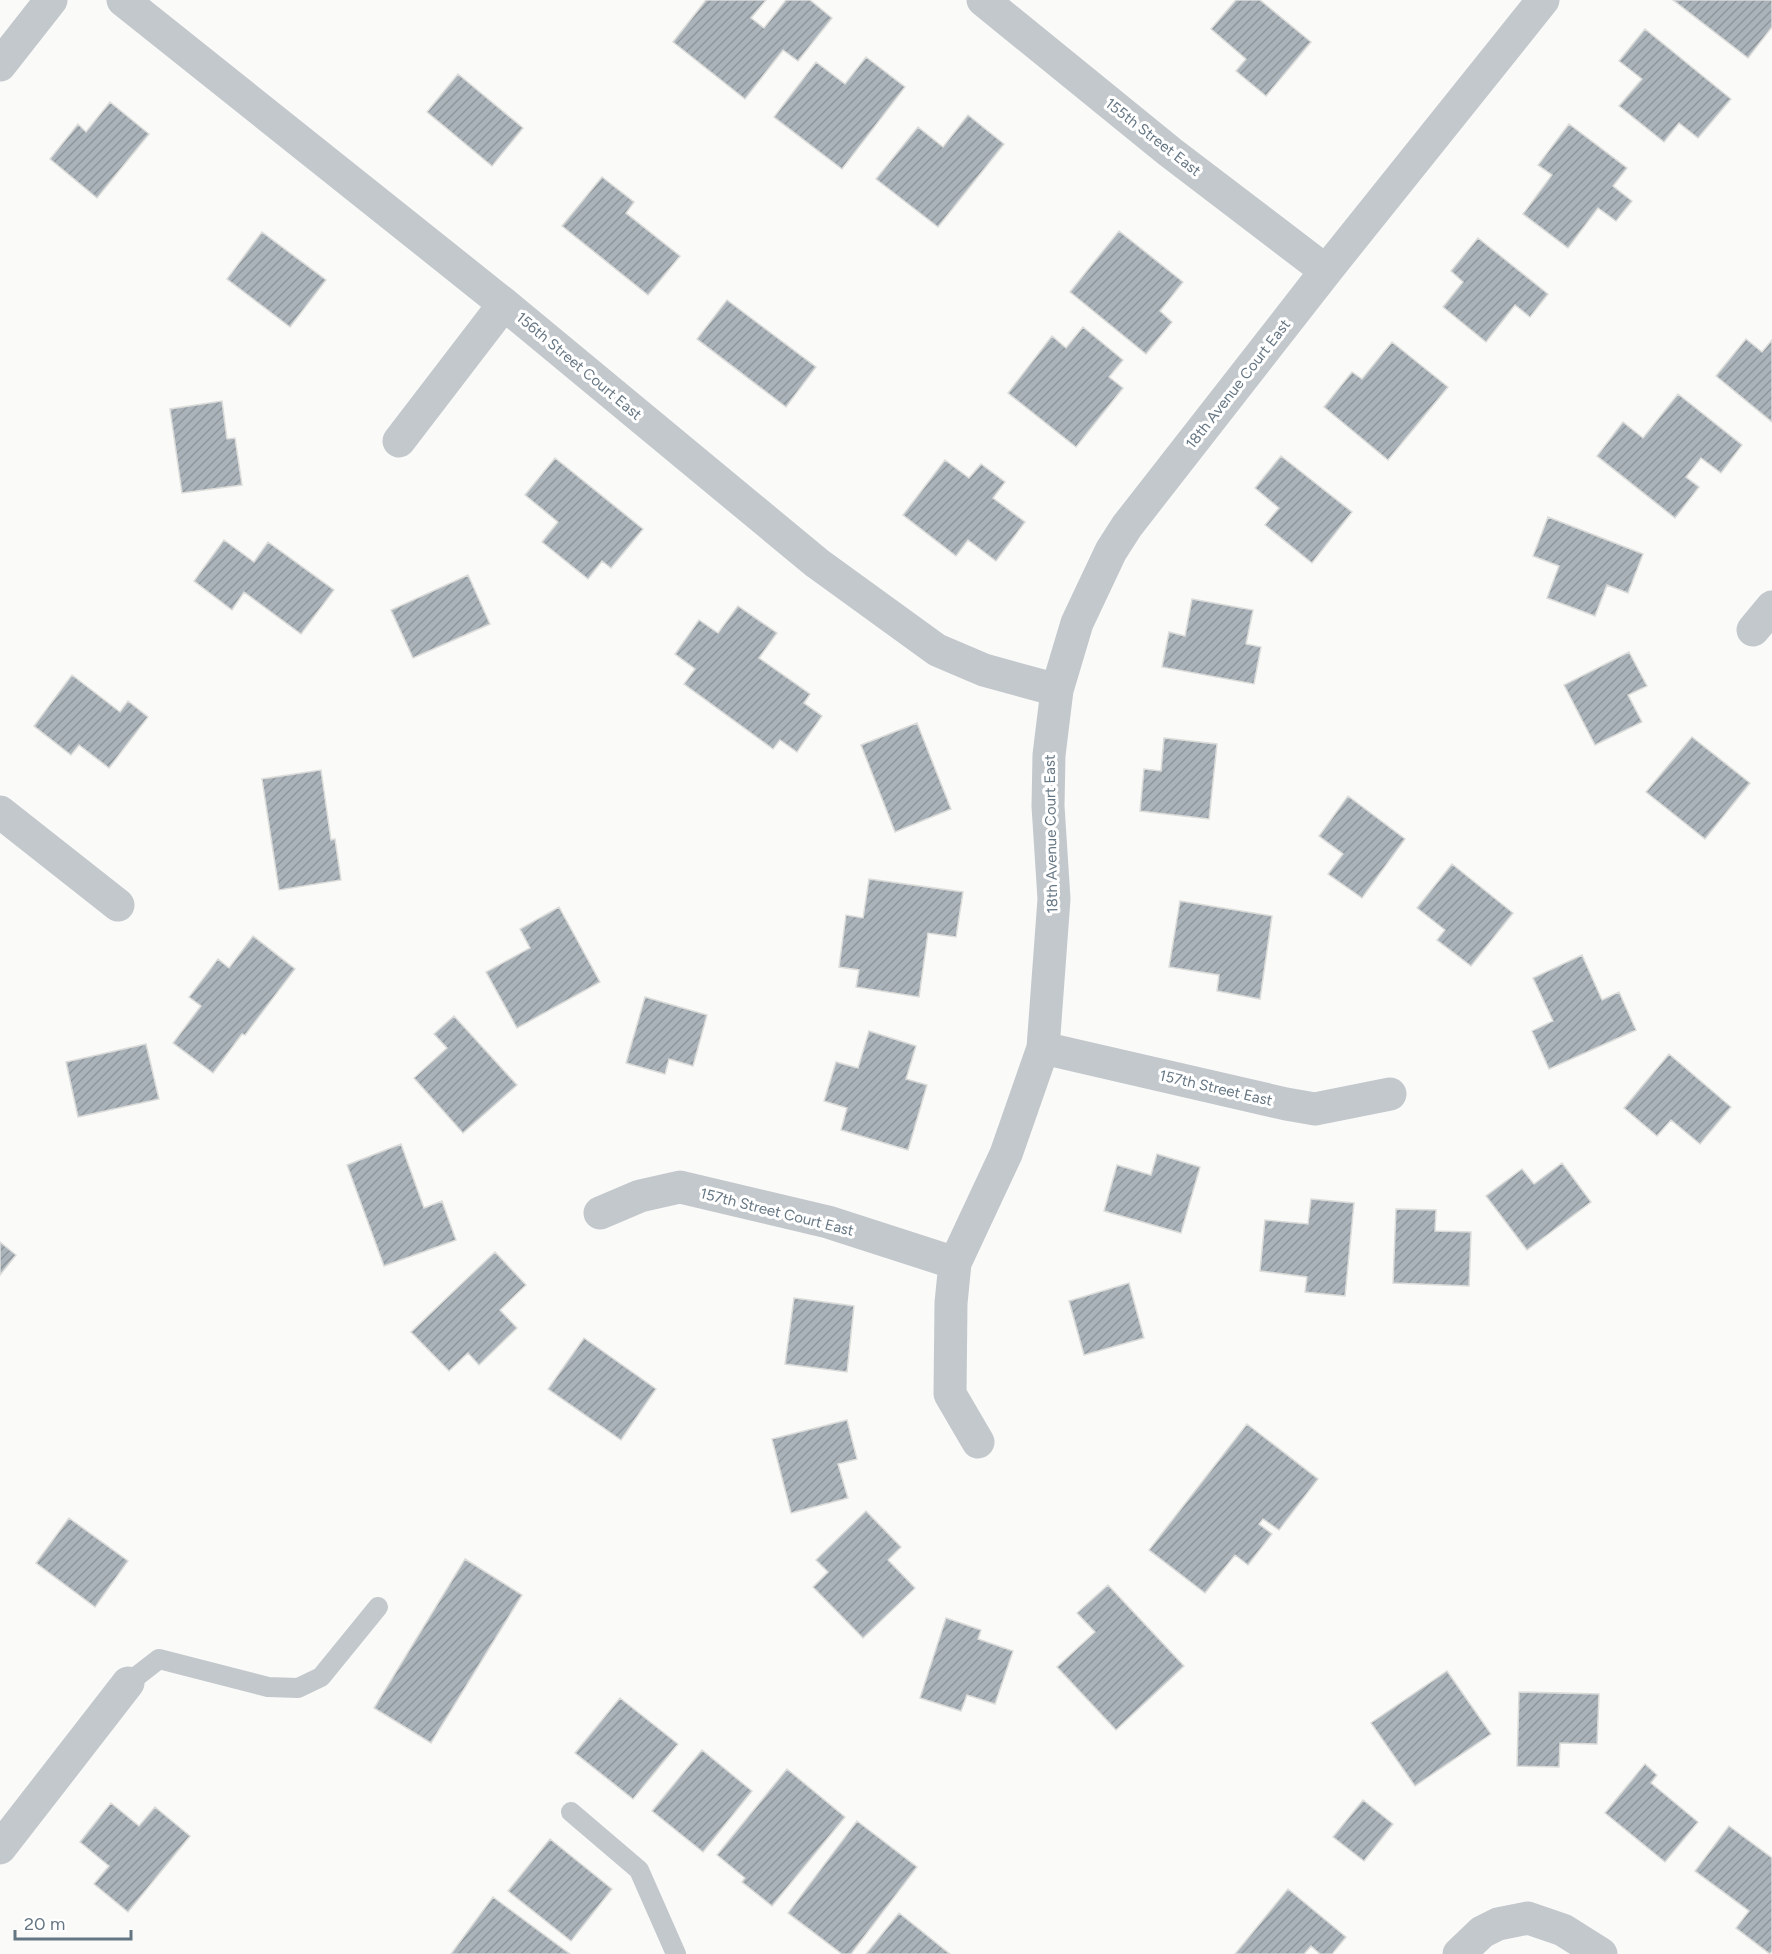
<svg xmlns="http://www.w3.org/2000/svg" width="1772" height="1954" font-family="Figtree,sans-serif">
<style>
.building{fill:url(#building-hatch);stroke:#dcdcda;stroke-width:1.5}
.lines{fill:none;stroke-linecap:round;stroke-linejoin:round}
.lane{stroke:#c3c8cc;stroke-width:20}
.street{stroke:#c3c8cc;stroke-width:33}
.labels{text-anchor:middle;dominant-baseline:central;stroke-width:6;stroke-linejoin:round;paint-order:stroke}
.street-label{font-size:15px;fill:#657683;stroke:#fff}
</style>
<defs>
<pattern id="building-hatch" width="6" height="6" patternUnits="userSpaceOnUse" patternTransform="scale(1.5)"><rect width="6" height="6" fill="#aab3b9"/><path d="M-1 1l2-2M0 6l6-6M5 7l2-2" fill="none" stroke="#8e969c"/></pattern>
</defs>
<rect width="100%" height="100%" fill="#fafaf8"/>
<path class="building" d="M 706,0 L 766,0 L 751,18 L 764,28 L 786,0 L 810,0 L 832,18 L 798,61 L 783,50 L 745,99 L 673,42 Z
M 1236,0 L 1260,0 L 1311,42 L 1266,96 L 1236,71 L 1246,59 L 1211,29 Z
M 1673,0 L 1772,0 L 1772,27 L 1748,58 Z
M 1645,29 L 1731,99 L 1698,138 L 1679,123 L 1664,142 L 1619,106 L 1642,79 L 1619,61 Z
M 866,57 L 905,87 L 842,169 L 774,117 L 816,62 L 845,84 Z
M 458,74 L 523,128 L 492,166 L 427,112 Z
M 110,102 L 149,134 L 97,198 L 50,159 L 78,124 L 86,132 Z
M 968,115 L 1004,144 L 938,227 L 876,179 L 918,127 L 943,147 Z
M 1569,124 L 1627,168 L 1613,186 L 1632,201 L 1616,221 L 1598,208 L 1568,248 L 1523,214 L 1552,175 L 1538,165 Z
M 602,177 L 634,202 L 626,213 L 680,256 L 648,295 L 562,226 Z
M 1119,231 L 1183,282 L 1160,311 L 1172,322 L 1146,354 L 1070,292 Z
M 262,232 L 326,280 L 290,327 L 227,279 Z
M 1478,238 L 1548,294 L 1530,317 L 1515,305 L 1486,342 L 1443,307 L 1463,282 L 1451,271 Z
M 727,300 L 816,367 L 786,407 L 697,339 Z
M 1083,327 L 1123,360 L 1109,377 L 1123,388 L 1076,447 L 1008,393 L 1052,336 L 1066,348 Z
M 1746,339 L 1762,352 L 1772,340 L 1772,422 L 1716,376 Z
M 1392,342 L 1448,387 L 1388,460 L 1324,407 L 1352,372 L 1362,379 Z
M 1678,394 L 1742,445 L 1721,473 L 1701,458 L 1686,477 L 1699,487 L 1675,518 L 1597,456 L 1623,422 L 1643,438 Z
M 222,401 L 227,439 L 235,438 L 242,485 L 182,493 L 170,409 Z
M 1281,456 L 1352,512 L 1312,563 L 1265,525 L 1279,508 L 1255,488 Z
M 555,458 L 643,529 L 611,568 L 602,561 L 588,579 L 542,542 L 558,522 L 525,495 Z
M 945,460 L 969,478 L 981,464 L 1005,482 L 993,498 L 1025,522 L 996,561 L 968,540 L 956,556 L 903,515 Z
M 1548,517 L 1643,554 L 1628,593 L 1607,585 L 1595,616 L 1547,598 L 1559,566 L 1533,556 Z
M 224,540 L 254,562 L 268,542 L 334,590 L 301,634 L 244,592 L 232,610 L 194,581 Z
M 468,575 L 490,624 L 413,658 L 391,610 Z
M 1192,599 L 1253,610 L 1246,644 L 1261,647 L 1254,684 L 1162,667 L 1169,632 L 1185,636 Z
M 738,606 L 777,633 L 759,658 L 810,694 L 804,703 L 822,716 L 797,752 L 780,740 L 773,749 L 684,684 L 695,669 L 675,654 L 699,620 L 718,633 Z
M 1629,652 L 1647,686 L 1628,695 L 1642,722 L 1595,745 L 1564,685 Z
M 72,675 L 120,712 L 128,701 L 148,717 L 109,768 L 79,745 L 71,755 L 34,726 Z
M 917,723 L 951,809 L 895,832 L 861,745 Z
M 1692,737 L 1750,783 L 1705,839 L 1646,792 Z
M 1164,738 L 1217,744 L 1209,819 L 1140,811 L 1144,769 L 1161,771 Z
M 321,770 L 331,840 L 335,839 L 341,880 L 279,890 L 262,779 Z
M 1348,796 L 1405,839 L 1362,898 L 1328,874 L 1343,854 L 1319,836 Z
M 1452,864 L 1513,913 L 1471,966 L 1437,940 L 1445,930 L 1417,908 Z
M 869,879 L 963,892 L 956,937 L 928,933 L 919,997 L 856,987 L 859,970 L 839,967 L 846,915 L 863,918 Z
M 1180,901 L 1272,916 L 1260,999 L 1217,991 L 1219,975 L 1169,967 Z
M 559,907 L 600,982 L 517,1028 L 486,972 L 530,948 L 520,929 Z
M 253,936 L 295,969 L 245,1035 L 242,1034 L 213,1073 L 173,1043 L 201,1006 L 189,997 L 218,959 L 229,968 Z
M 1582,955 L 1602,1000 L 1619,992 L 1636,1030 L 1549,1069 L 1532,1031 L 1553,1021 L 1533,978 Z
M 645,997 L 707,1015 L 693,1066 L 669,1059 L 665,1074 L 626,1063 Z
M 454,1016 L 517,1085 L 463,1133 L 414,1078 L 447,1048 L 434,1034 Z
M 869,1031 L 916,1046 L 906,1079 L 927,1085 L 908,1150 L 841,1130 L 847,1108 L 824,1101 L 836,1062 L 858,1068 Z
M 146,1044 L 159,1099 L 78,1117 L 66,1062 Z
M 1669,1054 L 1731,1107 L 1700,1144 L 1671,1120 L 1657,1136 L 1624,1108 Z
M 401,1144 L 424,1208 L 442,1201 L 456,1240 L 384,1266 L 347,1165 Z
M 1157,1154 L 1200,1167 L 1181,1233 L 1104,1211 L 1117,1165 L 1151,1175 Z
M 1562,1163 L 1591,1202 L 1527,1250 L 1486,1196 L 1522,1169 L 1534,1184 Z
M 1311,1199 L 1354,1203 L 1345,1296 L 1305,1292 L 1307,1277 L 1260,1271 L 1265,1220 L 1308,1224 Z
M 1396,1209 L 1436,1210 L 1435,1231 L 1471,1232 L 1469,1286 L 1393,1283 Z
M 0,1242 L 16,1255 L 0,1275 Z
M 495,1252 L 526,1285 L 500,1310 L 517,1328 L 479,1365 L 468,1353 L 449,1371 L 411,1332 Z
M 1129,1283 L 1144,1338 L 1084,1355 L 1069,1301 Z
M 794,1298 L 854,1306 L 847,1372 L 785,1364 Z
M 584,1338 L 656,1389 L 621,1440 L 548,1389 Z
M 847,1420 L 857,1459 L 838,1464 L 848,1498 L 791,1513 L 772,1439 Z
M 1247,1424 L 1318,1479 L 1279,1530 L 1263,1519 L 1259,1524 L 1272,1534 L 1248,1565 L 1235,1555 L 1205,1593 L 1149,1550 Z
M 866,1511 L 901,1547 L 888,1560 L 915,1588 L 863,1638 L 813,1587 L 828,1572 L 816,1560 Z
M 69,1518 L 128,1561 L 95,1607 L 36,1563 Z
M 465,1559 L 522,1595 L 431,1743 L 374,1708 Z
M 1108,1585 L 1184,1666 L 1116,1730 L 1057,1667 L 1095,1632 L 1077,1613 Z
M 946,1618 L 981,1630 L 978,1639 L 1013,1651 L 995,1704 L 967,1695 L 961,1711 L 920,1698 Z
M 1447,1671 L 1491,1734 L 1415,1786 L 1371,1723 Z
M 1519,1692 L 1599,1694 L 1597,1744 L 1560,1743 L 1559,1767 L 1517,1766 Z
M 620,1698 L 678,1744 L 633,1799 L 575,1753 Z
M 702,1750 L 752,1791 L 703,1852 L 652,1811 Z
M 1645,1764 L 1657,1775 L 1651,1783 L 1698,1822 L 1665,1862 L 1605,1813 Z
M 787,1769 L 845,1817 L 772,1906 L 742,1882 L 745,1878 L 717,1855 Z
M 1363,1800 L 1393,1824 L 1364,1861 L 1333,1837 Z
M 111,1803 L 139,1826 L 155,1807 L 190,1836 L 128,1912 L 94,1884 L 109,1866 L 80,1842 Z
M 857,1821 L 917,1867 L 851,1954 L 842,1954 L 788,1913 Z
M 1729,1826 L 1772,1858 L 1772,1951 L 1770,1954 L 1736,1928 L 1749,1911 L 1695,1871 Z
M 550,1839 L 612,1889 L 571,1941 L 508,1891 Z
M 1288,1889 L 1346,1937 L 1332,1954 L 1320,1954 L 1311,1946 L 1304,1954 L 1235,1954 Z
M 493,1897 L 570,1954 L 451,1954 Z
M 899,1913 L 950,1954 L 866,1954 Z"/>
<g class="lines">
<path class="lane" d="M 128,1683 L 159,1659 L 268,1687 L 298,1688 L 321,1677 L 378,1607
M 571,1812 L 639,1870 L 676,1954"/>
<path class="street" d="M 123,0 L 504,304 L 817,563 L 937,650 L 984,670 L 1057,690
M 983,0 L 1170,152 L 1326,271
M 0,65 L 51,0
M 399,441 L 504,304
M 1753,630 L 1772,607
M 0,812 L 118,905
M 1043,1048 L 1286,1104 L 1315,1109 L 1390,1094
M 600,1213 L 640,1196 L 680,1187 L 828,1222 L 955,1263
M 978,1442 L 950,1394 L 951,1303 L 955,1263 L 1006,1154 L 1043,1048 L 1054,899 L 1048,806 L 1049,755 L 1057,690 L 1077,623 L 1111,551 L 1127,526 L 1326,271 L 1543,0
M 0,1848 L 128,1683
M 1459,1954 L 1482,1932 L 1498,1924 L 1528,1918 L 1563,1930 L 1601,1954"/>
</g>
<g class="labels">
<g class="street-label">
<text transform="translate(1153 137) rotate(38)">155th Street East</text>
<text transform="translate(579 366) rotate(40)">156th Street Court East</text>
<text transform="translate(1238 384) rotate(-52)">18th Avenue Court East</text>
<text transform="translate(1051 834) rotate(-91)">18th Avenue Court East</text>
<text transform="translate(1216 1088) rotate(13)">157th Street East</text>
<text transform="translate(777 1212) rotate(14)">157th Street Court East</text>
</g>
</g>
<path d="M15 1930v9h116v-9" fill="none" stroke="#657683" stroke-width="3"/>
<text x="24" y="1930" font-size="18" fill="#657683" stroke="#ffffff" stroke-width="4.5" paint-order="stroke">20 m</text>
</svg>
